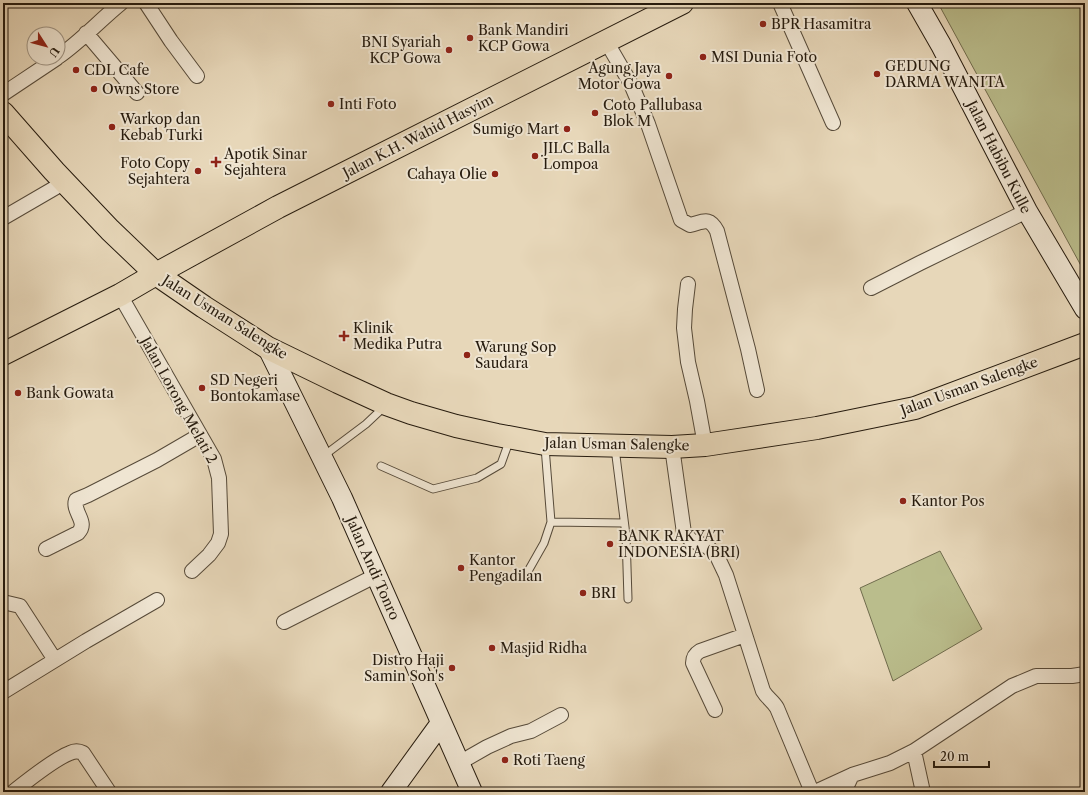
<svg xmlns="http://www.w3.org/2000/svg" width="1088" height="795" font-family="'Libre Caslon Text',serif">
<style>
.green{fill:#babd8c;stroke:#706c4d}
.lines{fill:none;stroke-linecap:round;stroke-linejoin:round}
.lane-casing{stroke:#564a39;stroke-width:9}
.street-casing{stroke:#564a39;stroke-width:16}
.secondary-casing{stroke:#261b0e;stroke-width:22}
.primary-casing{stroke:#261b0e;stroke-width:24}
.highway-casing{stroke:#261b0e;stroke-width:24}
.lane{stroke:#efe5d2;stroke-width:7}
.street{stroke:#efe5d2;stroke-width:14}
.secondary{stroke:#efe5d2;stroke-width:20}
.primary{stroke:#e7d7b9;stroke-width:22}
.highway{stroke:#e7d7b9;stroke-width:22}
.poi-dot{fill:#8f2418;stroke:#efe5d2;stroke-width:1.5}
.labels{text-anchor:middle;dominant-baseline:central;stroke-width:4;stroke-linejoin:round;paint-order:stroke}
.poi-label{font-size:14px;fill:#261b0e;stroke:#efe5d2;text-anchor:start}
.street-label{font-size:14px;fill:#261b0e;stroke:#efe5d2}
</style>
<rect width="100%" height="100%" fill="#e7d7b9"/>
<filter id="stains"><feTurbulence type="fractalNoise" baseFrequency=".005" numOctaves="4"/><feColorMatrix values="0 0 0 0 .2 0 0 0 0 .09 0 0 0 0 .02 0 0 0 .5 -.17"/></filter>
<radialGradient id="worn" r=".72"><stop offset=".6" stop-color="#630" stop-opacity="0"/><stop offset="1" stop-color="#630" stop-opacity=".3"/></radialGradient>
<path class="green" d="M 938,3 L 1085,3 L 1085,273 Z
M 940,551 L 982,629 L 893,681 L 860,588 Z"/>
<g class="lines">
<g class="lane-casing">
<path id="lane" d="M 615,448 L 626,535 L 628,599
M 322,457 L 366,424 L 384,407
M 381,466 L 433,489 L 477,478 L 501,464 L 510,439
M 551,522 L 624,523
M 527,573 L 544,543 L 551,522 L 545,447"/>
</g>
<g class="street-casing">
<path id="street" d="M 146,3 L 171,41 L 197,76
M 780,3 L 833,123
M 86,33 L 137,93
M 606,41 L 631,84 L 648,124 L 681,220 L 690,225 C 703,222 709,216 717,231 L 748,349 L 757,390
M 58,57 C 81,41 99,21 121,3
M 3,94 L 57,58
M 3,218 L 65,182
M 688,284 L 685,309 L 684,328 L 688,362 L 697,401 L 705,445
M 871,288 L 920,263 L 1027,211
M 120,295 L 214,459 L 219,478 L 221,534 L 218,543 L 209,555 L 192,571
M 672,447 L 684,533 L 691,540 L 708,547 L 717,556 L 726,575 L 763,691 C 767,698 773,701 777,708 L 812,792
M 46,549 L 78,533 C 89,522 72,512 76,500 L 88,495 L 157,460 L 200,435
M 3,602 L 20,606 L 55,660
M 284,622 L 377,575
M 3,692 L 86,641 L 157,600
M 715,710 L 693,663 C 693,657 695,654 700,651 L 745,635
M 459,763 L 487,747 L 511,736 L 531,731 L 561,715
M 13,792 C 27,781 54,759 70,753 C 74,751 79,751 83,753 L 109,792
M 815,792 L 852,775
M 844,792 L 852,775 L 890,763 L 914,751
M 923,792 L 914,751 L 1012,686 L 1036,676 L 1072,676 L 1085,674"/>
</g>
<g class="secondary-casing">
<path id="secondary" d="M 917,3 L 941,45 L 1027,211 L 1085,309
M 268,348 L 342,498 L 472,792
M 391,792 L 441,723"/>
</g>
<g class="primary-casing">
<path id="primary" d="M 3,354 L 120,295 L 156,274"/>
</g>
<g class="highway-casing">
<path id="highway" d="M 3,113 L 54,171 L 110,230 L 156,274 L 204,307 L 268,348 L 338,382 L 386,404 L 411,413 L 456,426 L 497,435 L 545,444 L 672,447 L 705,445 L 817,428 L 915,408 L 1085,344
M 156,274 L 278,207 L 682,3"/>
</g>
<use href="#lane" class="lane"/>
<use href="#street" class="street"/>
<use href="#secondary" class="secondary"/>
<use href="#primary" class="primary"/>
<use href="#highway" class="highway"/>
</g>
<g class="poi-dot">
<circle cx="763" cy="24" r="4"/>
<circle cx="470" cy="38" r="4"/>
<circle cx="449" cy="50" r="4"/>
<circle cx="703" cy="57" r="4"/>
<circle cx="76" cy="70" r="4"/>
<circle cx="877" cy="74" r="4"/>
<circle cx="669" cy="76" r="4"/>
<circle cx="94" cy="89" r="4"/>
<circle cx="331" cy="104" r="4"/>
<circle cx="595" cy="113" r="4"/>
<circle cx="112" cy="127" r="4"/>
<circle cx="567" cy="129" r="4"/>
<circle cx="535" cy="156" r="4"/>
<path d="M214 156h4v4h4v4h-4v4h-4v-4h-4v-4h4z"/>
<circle cx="198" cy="171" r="4"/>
<circle cx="495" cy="174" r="4"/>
<path d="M342 330h4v4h4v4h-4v4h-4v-4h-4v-4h4z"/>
<circle cx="467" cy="355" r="4"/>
<circle cx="202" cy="388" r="4"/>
<circle cx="18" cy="393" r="4"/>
<circle cx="903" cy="501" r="4"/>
<circle cx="610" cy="544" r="4"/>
<circle cx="461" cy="568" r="4"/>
<circle cx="583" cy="593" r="4"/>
<circle cx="492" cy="648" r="4"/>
<circle cx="452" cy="668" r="4"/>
<circle cx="505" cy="760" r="4"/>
</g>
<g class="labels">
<g class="poi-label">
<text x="771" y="24">BPR Hasamitra</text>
<text x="478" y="30">Bank Mandiri<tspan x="478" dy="16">KCP Gowa</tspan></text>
<text x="441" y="42" text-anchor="end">BNI Syariah<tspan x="441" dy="16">KCP Gowa</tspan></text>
<text x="711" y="57">MSI Dunia Foto</text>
<text x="885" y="66">GEDUNG<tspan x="885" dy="16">DARMA WANITA</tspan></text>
<text x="661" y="68" text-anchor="end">Agung Jaya<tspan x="661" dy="16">Motor Gowa</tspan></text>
<text x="84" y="70">CDL Cafe</text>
<text x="102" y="89">Owns Store</text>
<text x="339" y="104">Inti Foto</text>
<text x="603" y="105">Coto Pallubasa<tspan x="603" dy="16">Blok M</tspan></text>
<text x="120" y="119">Warkop dan<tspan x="120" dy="16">Kebab Turki</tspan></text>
<text x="559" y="129" text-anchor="end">Sumigo Mart</text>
<text x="543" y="148">JILC Balla<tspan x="543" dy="16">Lompoa</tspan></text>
<text x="224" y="154">Apotik Sinar<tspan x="224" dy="16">Sejahtera</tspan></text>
<text x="190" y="163" text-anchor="end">Foto Copy<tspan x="190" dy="16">Sejahtera</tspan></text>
<text x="487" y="174" text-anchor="end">Cahaya Olie</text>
<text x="353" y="328">Klinik<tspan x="353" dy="16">Medika Putra</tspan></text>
<text x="475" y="347">Warung Sop<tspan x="475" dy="16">Saudara</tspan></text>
<text x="210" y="380">SD Negeri<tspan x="210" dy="16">Bontokamase</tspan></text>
<text x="26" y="393">Bank Gowata</text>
<text x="911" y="501">Kantor Pos</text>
<text x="618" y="536">BANK RAKYAT<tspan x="618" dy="16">INDONESIA (BRI)</tspan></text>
<text x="469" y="560">Kantor<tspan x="469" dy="16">Pengadilan</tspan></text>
<text x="591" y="593">BRI</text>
<text x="500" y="648">Masjid Ridha</text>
<text x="444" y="660" text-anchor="end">Distro Haji<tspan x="444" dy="16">Samin Son's</tspan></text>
<text x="513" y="760">Roti Taeng</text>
</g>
<g class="street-label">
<text transform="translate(418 136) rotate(-27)">Jalan K.H. Wahid Hasyim</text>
<text transform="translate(999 157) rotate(63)">Jalan Habibu Kulle</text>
<text transform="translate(225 317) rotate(32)">Jalan Usman Salengke</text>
<text transform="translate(969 386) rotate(-20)">Jalan Usman Salengke</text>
<text transform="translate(179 400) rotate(61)">Jalan Lorong Melati 2</text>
<text transform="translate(617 444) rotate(1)">Jalan Usman Salengke</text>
<text transform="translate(373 568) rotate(66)">Jalan Andi Tonro</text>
</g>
</g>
<rect width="1088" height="795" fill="none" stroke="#e7d7b9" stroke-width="16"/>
<rect x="4" y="4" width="1080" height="787" fill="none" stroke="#261b0e" stroke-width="2"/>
<rect x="8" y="8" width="1072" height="779" fill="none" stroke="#261b0e"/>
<g transform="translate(46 46) rotate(126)"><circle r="19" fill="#efe5d2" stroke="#9f9484"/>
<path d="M0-3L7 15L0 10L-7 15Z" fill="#8f2418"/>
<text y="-6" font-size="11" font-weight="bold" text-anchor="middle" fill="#261b0e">U</text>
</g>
<path d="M934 761v6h55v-6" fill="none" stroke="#261b0e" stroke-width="2"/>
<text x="940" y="761" font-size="12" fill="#261b0e" stroke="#efe5d2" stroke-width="3" paint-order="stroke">20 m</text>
<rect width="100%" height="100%" filter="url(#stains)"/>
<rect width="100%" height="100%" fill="url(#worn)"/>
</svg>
